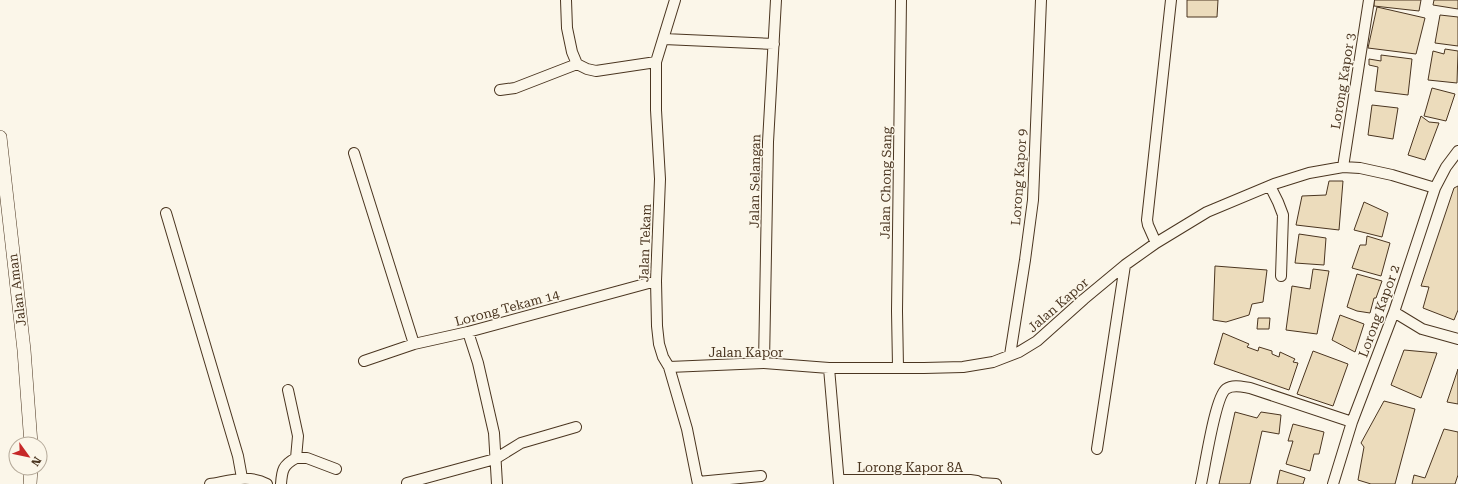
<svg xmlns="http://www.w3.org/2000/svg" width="1458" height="484" font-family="'Roboto Serif',serif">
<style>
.building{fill:#ecdcbc;stroke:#4a3520}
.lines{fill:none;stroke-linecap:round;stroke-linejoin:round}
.minor-casing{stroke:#4a3520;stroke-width:12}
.tertiary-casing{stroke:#4a3520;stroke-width:14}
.minor{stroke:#fbf6e9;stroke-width:10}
.tertiary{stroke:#fbf6e9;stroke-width:13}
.labels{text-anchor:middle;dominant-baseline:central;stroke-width:3;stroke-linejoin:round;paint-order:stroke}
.street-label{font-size:13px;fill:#4a3520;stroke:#fbf6e9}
</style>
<rect width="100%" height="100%" fill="#fbf6e9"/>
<path class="building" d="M 1187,0 L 1218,0 L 1217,17 L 1187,17 Z
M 1374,0 L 1421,0 L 1419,11 L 1374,6 Z
M 1434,0 L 1458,0 L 1458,9 L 1433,5 Z
M 1377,7 L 1425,18 L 1416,54 L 1368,48 Z
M 1440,15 L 1458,17 L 1458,46 L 1435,43 Z
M 1445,49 L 1458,51 L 1457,83 L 1428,80 L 1433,51 L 1444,54 Z
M 1381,55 L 1412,59 L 1408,95 L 1375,91 L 1378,67 L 1369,65 L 1369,59 L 1381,61 Z
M 1432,88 L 1455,94 L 1446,121 L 1424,116 Z
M 1372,105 L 1398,108 L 1393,139 L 1368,135 Z
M 1421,116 L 1429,122 L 1439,123 L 1425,160 L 1408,155 Z
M 1329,181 L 1343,181 L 1339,230 L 1296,225 L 1302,196 L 1326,195 Z
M 1458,186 L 1458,310 L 1454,320 L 1423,308 L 1429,287 L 1421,286 L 1454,188 Z
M 1364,202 L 1388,213 L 1382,237 L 1354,230 Z
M 1299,234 L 1326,238 L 1324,265 L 1295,263 Z
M 1367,236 L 1390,243 L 1381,276 L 1352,268 L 1360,245 L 1366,245 Z
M 1215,266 L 1267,270 L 1263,302 L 1252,304 L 1249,315 L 1226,322 L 1213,320 Z
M 1313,269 L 1329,271 L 1317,334 L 1286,330 L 1292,286 L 1310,289 Z
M 1357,274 L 1382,281 L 1376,298 L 1374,298 L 1370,313 L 1357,311 L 1347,307 Z
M 1340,315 L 1364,324 L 1355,352 L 1332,340 Z
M 1258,318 L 1270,318 L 1269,329 L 1257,329 Z
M 1223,333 L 1249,344 L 1247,347 L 1258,351 L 1259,347 L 1272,351 L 1272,354 L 1279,357 L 1280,352 L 1295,359 L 1293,362 L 1298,363 L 1289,390 L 1214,364 Z
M 1404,350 L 1437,353 L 1421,398 L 1391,385 Z
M 1313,351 L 1348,364 L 1333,406 L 1297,394 Z
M 1458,369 L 1458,404 L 1447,402 Z
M 1384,401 L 1415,409 L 1395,484 L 1371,484 L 1358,480 L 1364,447 L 1361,443 Z
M 1235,412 L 1257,418 L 1261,412 L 1281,415 L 1279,434 L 1262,431 L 1250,484 L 1219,484 Z
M 1293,424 L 1324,432 L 1319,454 L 1314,454 L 1310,471 L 1286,464 L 1293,441 L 1288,441 Z
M 1444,429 L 1458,432 L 1458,475 L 1455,484 L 1412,484 L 1414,475 L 1425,478 Z
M 1280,470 L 1305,478 L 1303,484 L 1277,484 Z"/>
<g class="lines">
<g class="minor-casing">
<path id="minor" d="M 566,0 L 567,28 L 572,52 L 577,64
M 675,0 L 656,62 L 656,110 L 660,179 L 656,281 L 657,326 L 659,344 L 663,357 L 669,367 L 687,429 L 698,484
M 664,39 L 774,44
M 500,90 L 515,88 L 577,64 L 587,69 L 596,71 L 656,62
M 354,153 L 414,344
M 1343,167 L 1369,0
M 1270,186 L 1278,202 L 1283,215 L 1281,276
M 166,213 L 238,456 L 242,478
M 1156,243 L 1148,225 L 1147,220 L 1171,0
M 1394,312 L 1422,329 L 1458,339
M 468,332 L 478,363 L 494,433 L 497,484
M 1010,355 L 1025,260 L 1033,200 L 1041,0
M 364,361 L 414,344 L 468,332 L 656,281
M 764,363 L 768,142 L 776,0
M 669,367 L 764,363 L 829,368 L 924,368 L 963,367 L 993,362 L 1019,352 L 1037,341 L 1084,299 L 1125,265 L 1156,243 L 1207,212 L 1274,184 L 1309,173 L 1343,167 L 1360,168 L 1392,175 L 1435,188
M 898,367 L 897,311 L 901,0
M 829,368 L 839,484
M 1097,449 L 1125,265
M 296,458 L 307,458 L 336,469
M 839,480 L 970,480 L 977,481 L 982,484
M 698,482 L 761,476
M 407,483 L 495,459 L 521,443 L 576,427
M 981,483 L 996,484
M 210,484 C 229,481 249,474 267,484
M 281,484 C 282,470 283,465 296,458 L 298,436 L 288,390
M 1201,484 C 1205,467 1215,397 1226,389 C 1233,384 1243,387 1250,388 L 1352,422
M 1333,484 L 1352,422 L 1394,312 L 1435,188 L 1446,167 L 1458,151"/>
</g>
<g class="tertiary-casing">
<path id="tertiary" d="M 0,137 L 24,350 L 31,444
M 30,484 L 31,468"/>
</g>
<use href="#minor" class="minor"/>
<use href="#tertiary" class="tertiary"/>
</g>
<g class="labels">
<g class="street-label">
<text transform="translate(1343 81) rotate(-81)">Lorong Kapor 3</text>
<text transform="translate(1019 177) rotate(-86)">Lorong Kapor 9</text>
<text transform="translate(755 181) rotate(-89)">Jalan Selangan</text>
<text transform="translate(886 183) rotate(-89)">Jalan Chong Sang</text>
<text transform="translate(645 243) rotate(-88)">Jalan Tekam</text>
<text transform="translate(17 290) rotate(-97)">Jalan Aman</text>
<text transform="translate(1058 305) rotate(-41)">Jalan Kapor</text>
<text transform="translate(507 308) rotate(-15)">Lorong Tekam 14</text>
<text transform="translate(1379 311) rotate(-70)">Lorong Kapor 2</text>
<text x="746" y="352">Jalan Kapor</text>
<text x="910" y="467">Lorong Kapor 8A</text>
</g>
</g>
<g transform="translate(28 456) rotate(123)"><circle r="19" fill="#fbf6e9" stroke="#b4a999"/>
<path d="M0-3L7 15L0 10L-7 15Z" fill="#c62828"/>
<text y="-6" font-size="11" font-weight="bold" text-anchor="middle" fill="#4a3520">N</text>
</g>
</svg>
